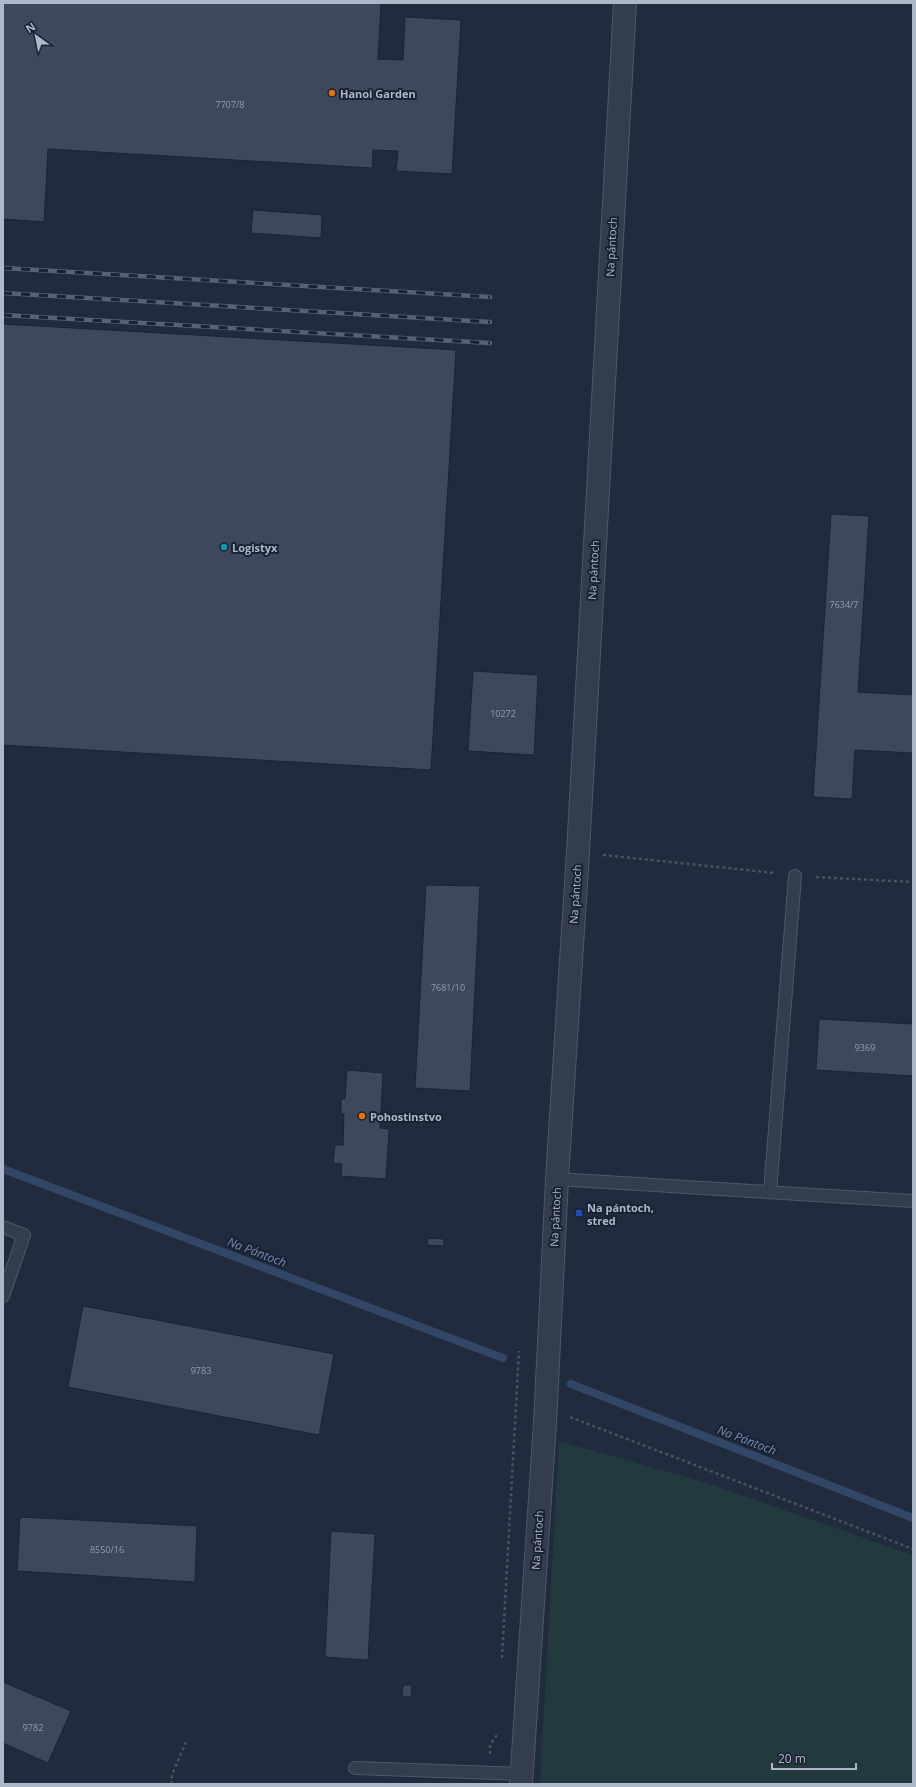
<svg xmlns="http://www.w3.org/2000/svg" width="916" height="1787" font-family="'Open Sans',sans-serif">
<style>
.green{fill:#223a3e}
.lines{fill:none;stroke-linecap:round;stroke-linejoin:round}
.stream{stroke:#324666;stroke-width:8}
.building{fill:#3c495d;stroke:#1b2434}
.service-casing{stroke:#4f5868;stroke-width:14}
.minor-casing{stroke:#4f5868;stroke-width:24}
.path{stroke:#40575b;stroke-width:2.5;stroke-dasharray:3 3;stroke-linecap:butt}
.service{stroke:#343d4d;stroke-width:12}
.minor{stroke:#343d4d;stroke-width:22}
.rail-casing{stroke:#566175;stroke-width:4.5}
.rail{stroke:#192232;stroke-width:3;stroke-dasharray:9;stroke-linecap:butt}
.food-dot{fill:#e8710a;stroke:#192232;stroke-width:1.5}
.culture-dot{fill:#0f9aa8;stroke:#192232;stroke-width:1.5}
.transit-dot{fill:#1a4fb4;stroke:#192232;stroke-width:1.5}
.labels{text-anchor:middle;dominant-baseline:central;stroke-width:4;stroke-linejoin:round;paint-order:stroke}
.number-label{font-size:9px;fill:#929cae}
.poi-label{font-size:11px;font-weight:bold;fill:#afb8c9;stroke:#192232;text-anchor:start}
.street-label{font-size:11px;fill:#afb8c9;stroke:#192232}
.water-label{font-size:12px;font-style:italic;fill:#748db3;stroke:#192232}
</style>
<rect width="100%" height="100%" fill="#202b3d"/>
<path class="green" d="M 559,1441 L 704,1482 L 913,1555 L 913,1784 L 540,1784 Z"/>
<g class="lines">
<path class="stream" d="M 3,1169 L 503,1358
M 571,1384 L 913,1518"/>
</g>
<path class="building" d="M 3,3 L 381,3 L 378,59 L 403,60 L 405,17 L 461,20 L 452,174 L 396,171 L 398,151 L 373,150 L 372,168 L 48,149 L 44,222 L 3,219 Z
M 253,210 L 322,215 L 321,238 L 251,233 Z
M 3,324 L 456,350 L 431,770 L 3,745 Z
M 831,514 L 869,516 L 858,692 L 913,695 L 913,753 L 855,750 L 852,799 L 813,797 Z
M 473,671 L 538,675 L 534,755 L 468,751 Z
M 426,885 L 480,886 L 470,1091 L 415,1088 Z
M 819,1019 L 913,1024 L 913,1076 L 816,1070 Z
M 347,1070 L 383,1073 L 380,1128 L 389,1129 L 386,1179 L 341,1176 L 342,1164 L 333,1163 L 335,1145 L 343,1145 L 344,1114 L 341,1114 L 341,1099 L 345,1099 Z
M 428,1238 L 444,1239 L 444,1246 L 427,1245 Z
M 83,1306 L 334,1354 L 319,1435 L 68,1387 Z
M 20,1517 L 197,1526 L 195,1582 L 17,1571 Z
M 331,1531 L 375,1534 L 368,1660 L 325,1657 Z
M 3,1682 L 71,1711 L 48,1763 L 3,1743 Z
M 403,1685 L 412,1685 L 411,1697 L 402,1697 Z"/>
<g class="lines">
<g class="service-casing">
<path id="service" d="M 557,1179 L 913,1201
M 770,1192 L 795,876
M 3,1227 L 24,1235 L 3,1296
M 355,1768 L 522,1774"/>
</g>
<g class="minor-casing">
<path id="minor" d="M 521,1784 L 545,1423 L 557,1179 L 578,852 L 625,3"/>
</g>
<path class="path" d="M 603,855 L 775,873
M 816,877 L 913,882
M 570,1417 L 913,1549
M 502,1658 L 519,1351
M 490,1754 L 490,1745 L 497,1735
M 171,1784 L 172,1775 L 186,1742"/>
<use href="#service" class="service"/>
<use href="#minor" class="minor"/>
<g class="rail-casing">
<path id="rail" d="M 3,268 L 490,297
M 3,293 L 490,322
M 3,315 L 490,343"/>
</g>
<use href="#rail" class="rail"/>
</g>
<g class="food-dot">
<circle cx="332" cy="93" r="4"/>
<circle cx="362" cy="1116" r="4"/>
</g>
<circle class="culture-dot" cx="224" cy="547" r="4"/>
<rect class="transit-dot" x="575" y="1209" width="8" height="8" rx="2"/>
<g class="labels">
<g class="number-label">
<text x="230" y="104">7707/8</text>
<text x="844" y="604">7634/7</text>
<text x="503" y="713">10272</text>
<text x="448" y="987">7681/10</text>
<text x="865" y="1047">9369</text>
<text x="201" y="1370">9783</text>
<text x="107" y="1549">8550/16</text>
<text x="33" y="1727">9782</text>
</g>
<g class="poi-label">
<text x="340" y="93">Hanoi Garden</text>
<text x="232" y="547">Logistyx</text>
<text x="370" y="1116">Pohostinstvo</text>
<text x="587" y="1207">Na pántoch,<tspan x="587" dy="13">stred</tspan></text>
</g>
<g class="street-label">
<text transform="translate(611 247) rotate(-87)">Na pántoch</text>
<text transform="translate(593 570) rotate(-87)">Na pántoch</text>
<text transform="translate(575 894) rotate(-86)">Na pántoch</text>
<text transform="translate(555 1217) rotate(-87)">Na pántoch</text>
<text transform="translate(537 1540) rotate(-86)">Na pántoch</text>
</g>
<g class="water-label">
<text transform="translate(257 1252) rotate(21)">Na Pántoch</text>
<text transform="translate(747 1440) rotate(21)">Na Pántoch</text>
</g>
</g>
<rect width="916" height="1787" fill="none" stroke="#afb8c9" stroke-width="8"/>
<g transform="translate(36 36) rotate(327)" stroke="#192232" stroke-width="3" paint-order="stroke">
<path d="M0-3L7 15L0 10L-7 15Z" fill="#afb8c9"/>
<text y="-6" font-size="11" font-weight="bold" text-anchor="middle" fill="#afb8c9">N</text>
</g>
<path d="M772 1763v6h84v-6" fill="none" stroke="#afb8c9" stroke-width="2"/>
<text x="778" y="1763" font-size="12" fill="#afb8c9" stroke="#192232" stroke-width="3" paint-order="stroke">20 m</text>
</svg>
